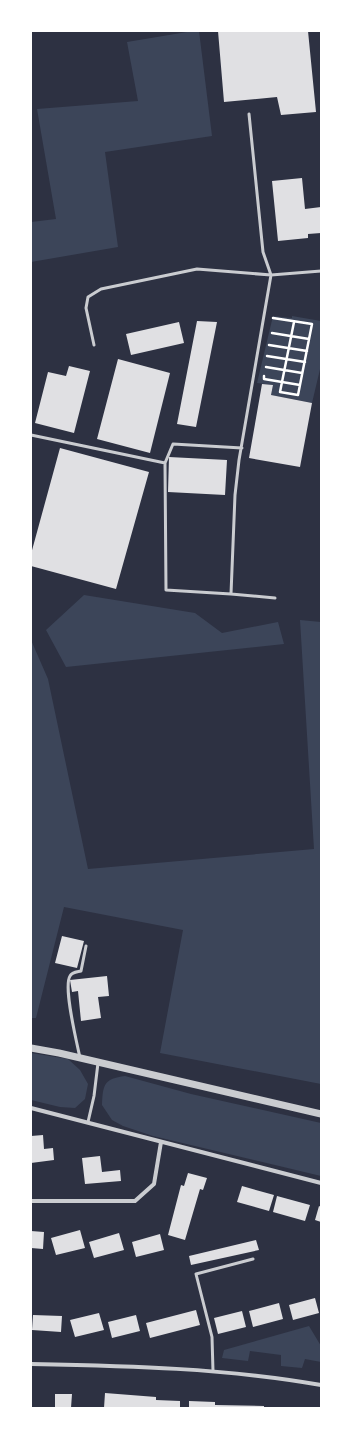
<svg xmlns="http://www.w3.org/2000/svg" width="352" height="1439" font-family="Jost,sans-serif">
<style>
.green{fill:#3c4559}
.building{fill:#e0e0e3}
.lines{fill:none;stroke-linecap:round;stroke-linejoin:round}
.path{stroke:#fff;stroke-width:2.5}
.service{stroke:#caccd0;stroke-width:3}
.minor{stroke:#caccd0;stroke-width:4}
.tertiary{stroke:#caccd0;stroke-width:7}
</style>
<rect width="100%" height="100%" fill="#2d3142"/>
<path class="green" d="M 193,31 L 199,31 L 212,136 L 105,152 L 118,247 L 31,262 L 31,222 L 56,219 L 37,109 L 138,101 L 127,42 Z
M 273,316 L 292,318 L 292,316 L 321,321 L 321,365 L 312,403 L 271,395 L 273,385 L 257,383 Z
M 84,595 L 195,613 L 222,633 L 278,622 L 284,644 L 66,667 L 46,630 Z
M 300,620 L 321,622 L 321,1084 L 160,1053 L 183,930 L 64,907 L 36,1018 L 31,1018 L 31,640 L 48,679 L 88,869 L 314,849 Z
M 31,1053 L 68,1059 L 80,1070 L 88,1084 L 85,1099 L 75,1108 L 60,1107 L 31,1100 Z
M 125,1076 L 191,1094 L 321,1123 L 321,1176 L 153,1136 L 123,1126 L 112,1120 L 102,1105 C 103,1084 104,1079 125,1076 Z
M 309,1326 L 321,1346 L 321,1362 L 305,1359 L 302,1368 L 281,1366 L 281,1355 L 250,1351 L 248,1361 L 222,1358 L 224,1350 Z"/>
<path class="building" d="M 218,31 L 308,31 L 316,112 L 281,115 L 277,97 L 224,102 Z
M 302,178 L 305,209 L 321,207 L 321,233 L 308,234 L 308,238 L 278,241 L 272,181 Z
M 197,321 L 217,322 L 196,427 L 177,424 Z
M 179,322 L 184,343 L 131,355 L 126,334 Z
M 118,359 L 170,373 L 150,453 L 97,439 Z
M 69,366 L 90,371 L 74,433 L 35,423 L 48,372 L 66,376 Z
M 262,384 L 273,385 L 271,395 L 312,403 L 300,467 L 249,458 Z
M 60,448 L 149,472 L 116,589 L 31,566 L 31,554 Z
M 169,457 L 227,460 L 225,495 L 168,492 Z
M 62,936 L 84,941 L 77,968 L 55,963 Z
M 107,976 L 109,996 L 98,997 L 101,1018 L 81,1021 L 78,991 L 72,992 L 70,980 Z
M 43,1135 L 44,1149 L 53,1148 L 54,1160 L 31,1163 L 31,1136 Z
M 100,1156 L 102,1172 L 120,1170 L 121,1181 L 85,1184 L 82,1158 Z
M 188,1173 L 207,1178 L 203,1190 L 200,1189 L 185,1240 L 168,1235 L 181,1185 L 184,1186 Z
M 242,1186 L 274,1195 L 269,1211 L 237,1202 Z
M 277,1196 L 310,1205 L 305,1221 L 273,1212 Z
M 319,1206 L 321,1207 L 321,1222 L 315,1220 Z
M 80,1230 L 85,1248 L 56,1255 L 51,1238 Z
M 31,1231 L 44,1232 L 43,1249 L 31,1248 Z
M 119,1233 L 124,1250 L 94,1258 L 89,1242 Z
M 160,1234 L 164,1250 L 136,1257 L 132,1242 Z
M 256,1240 L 259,1250 L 191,1265 L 189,1256 Z
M 315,1298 L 319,1313 L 293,1320 L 289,1305 Z
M 279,1303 L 283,1319 L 253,1327 L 249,1311 Z
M 196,1310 L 200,1325 L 150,1338 L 146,1323 Z
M 242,1311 L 246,1327 L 218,1334 L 214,1318 Z
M 99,1313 L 104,1330 L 75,1337 L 70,1320 Z
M 33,1315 L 62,1316 L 61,1332 L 32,1330 Z
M 136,1315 L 140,1331 L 112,1338 L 108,1322 Z
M 105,1393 L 156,1397 L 156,1400 L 180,1401 L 180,1408 L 104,1408 Z
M 55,1394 L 72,1394 L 71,1408 L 55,1408 Z
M 189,1401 L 215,1402 L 215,1405 L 264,1406 L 264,1408 L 189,1408 Z"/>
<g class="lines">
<path class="path" d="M 273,318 L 312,324 L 298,395 L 280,392 L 294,322
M 272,333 L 309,339
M 269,345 L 307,351
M 267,356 L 305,362
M 266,367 L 302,373
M 264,376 L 264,379 L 300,385"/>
<path class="service" d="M 249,114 L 263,252 L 271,275 L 321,271
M 94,345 L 86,308 L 88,297 L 101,289 L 197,269 L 271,275 L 239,460 L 235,495 L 231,594 L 275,598
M 31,435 L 165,463
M 231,594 L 166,590 L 165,463 L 173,444 L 242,448
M 80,1058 C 77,1043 63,987 70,976 C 72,972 77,972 81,971 L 86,946
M 88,1122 L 94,1096 L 98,1063
M 213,1371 L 212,1337 L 196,1274 L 253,1259"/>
<path class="minor" d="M 31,1108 L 321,1183
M 31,1201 L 135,1201 L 154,1184 L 161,1142
M 31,1364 C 128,1366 225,1368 321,1385"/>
<path class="tertiary" d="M 31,1048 L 59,1053 L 321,1114"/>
</g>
<rect width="352" height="1439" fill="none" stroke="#ffffff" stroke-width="64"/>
</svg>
